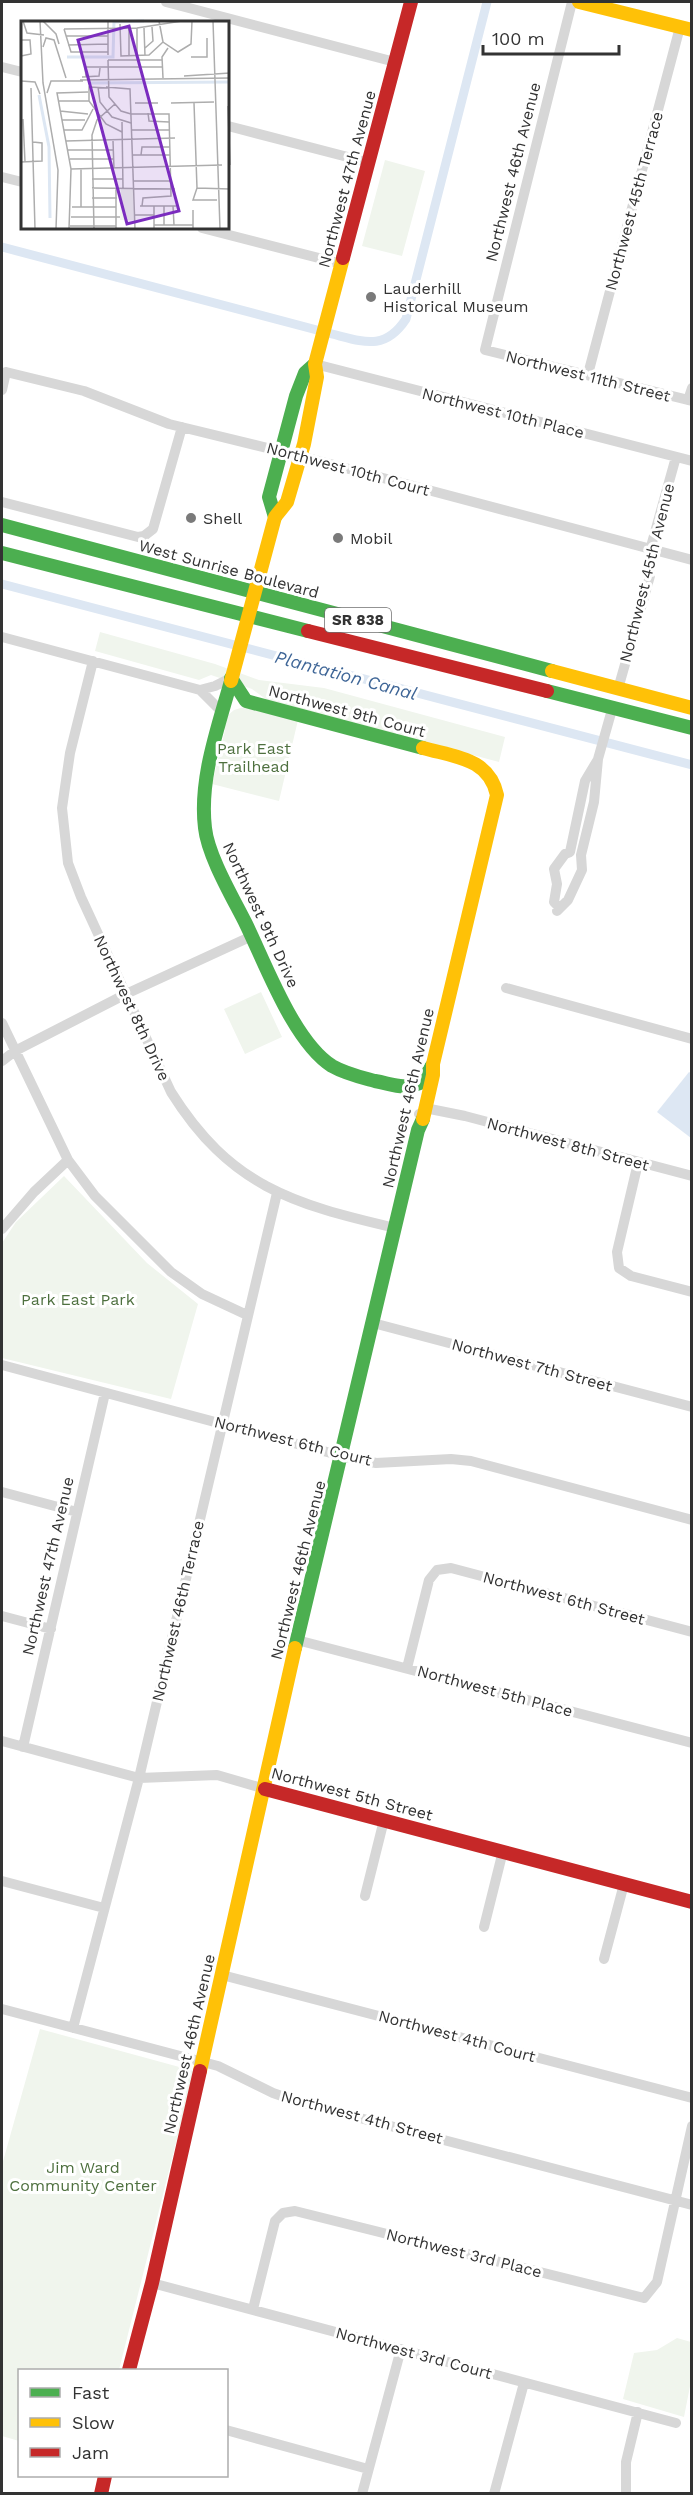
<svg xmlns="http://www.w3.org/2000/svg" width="693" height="2495" font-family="'Work Sans',sans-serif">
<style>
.green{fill:#f0f5ed}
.water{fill:#dde7f3}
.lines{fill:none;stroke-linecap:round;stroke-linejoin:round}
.canal{stroke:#dde7f3;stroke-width:9}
.street{stroke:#d7d7d7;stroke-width:10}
.fast{stroke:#4caf50;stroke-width:14}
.slow{stroke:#ffc107;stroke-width:14}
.jam{stroke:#c62828;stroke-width:14}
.poi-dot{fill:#7a7a7a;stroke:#fff;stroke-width:2}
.labels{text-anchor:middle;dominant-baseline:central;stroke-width:6;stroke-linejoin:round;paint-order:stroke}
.shield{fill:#fff;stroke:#707070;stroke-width:1.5}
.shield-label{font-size:15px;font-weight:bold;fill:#333}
.street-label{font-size:16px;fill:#333;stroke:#fff}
.poi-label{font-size:16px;fill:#333;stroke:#fff;text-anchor:start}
.park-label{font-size:16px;fill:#4e703f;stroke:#fff}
.water-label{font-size:18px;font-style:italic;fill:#3f6697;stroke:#fff}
.inset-river{fill:none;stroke:#dde7f3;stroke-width:3}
.inset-road{fill:none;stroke:#adadad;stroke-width:1.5}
.view{fill:#7b2cbf;fill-opacity:0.15;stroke:#7b2cbf;stroke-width:3}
.inset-edge{fill:none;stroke:#333;stroke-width:3}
</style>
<rect width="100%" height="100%" fill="#fff"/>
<path class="green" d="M 385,160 L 425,171 L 402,256 L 362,246 Z
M 100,632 L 215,664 L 259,680 L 324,688 L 505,737 L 499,762 L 267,700 L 252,689 L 211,675 L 199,680 L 95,651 Z
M 244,707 L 298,720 L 279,801 L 212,784 L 225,730 L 220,722 L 234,710 Z
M 261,992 L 282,1037 L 245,1054 L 224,1009 Z
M 64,1176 L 147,1263 L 198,1304 L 171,1399 L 2,1358 L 2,1243 L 16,1222 Z
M 40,2029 L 194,2071 L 119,2370 L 20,2370 L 19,2441 L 2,2436 L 2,2165 Z
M 677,2338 L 691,2342 L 691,2381 L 684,2417 L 623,2399 L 634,2353 L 657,2350 Z"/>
<path class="water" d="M 689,1072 L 692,1074 L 691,1138 L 657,1112 Z"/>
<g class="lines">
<path class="canal" d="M 2,247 L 332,334 C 364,342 385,351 406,319 L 487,2
M 2,584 L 692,765"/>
<path class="street" d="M 166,2 L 395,62
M 572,2 L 485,350 L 692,401
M 2,67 L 22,72
M 228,126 L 367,162
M 2,177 L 22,182
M 202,228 L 342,264
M 315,364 L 692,461
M 588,374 L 680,27
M 2,390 L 6,372 L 84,391 L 169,424 L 300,456 L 692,560
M 688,400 L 692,388
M 2,502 L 138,537 L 144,536 L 153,529 L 182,427
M 2,637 L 200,690 L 222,712
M 93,661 L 70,753 L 62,808 L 68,863 L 81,897 L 171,1092 C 230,1186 292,1204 395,1228
M 618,689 L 650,576 L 650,550 L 676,457
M 200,690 L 215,686 L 231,678
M 559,907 L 554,902 L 557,884 L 554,869 L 565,854 L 570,852 L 585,781 L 597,761
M 557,911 L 568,900 L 582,870 L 581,855 L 594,802 L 598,759 L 613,706
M 506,988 L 692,1039
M 2,1023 L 68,1160 L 95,1196 L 171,1272 L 202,1294 L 247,1315
M 2,1061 L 15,1051 L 126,994 L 252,936
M 419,1114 L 430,1109 L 465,1116 L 692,1176
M 638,1163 L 617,1252 L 619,1268 L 631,1276 L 692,1292
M 2,1229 L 34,1192 L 68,1160
M 373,1323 L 692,1407
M 2,1365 L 342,1456 L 376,1463 L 451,1459 L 471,1461 L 692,1520
M 2,1492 L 77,1512
M 2,1616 L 51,1629
M 297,1640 L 692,1743
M 407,1668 L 429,1580 L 437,1570 L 451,1568 L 692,1632
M 2,1741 L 139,1778 L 217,1775 L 265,1789
M 23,1747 L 105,1393
M 2,1881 L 104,1908
M 365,1896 L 384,1820
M 484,1927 L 503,1851
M 604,1959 L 624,1884
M 222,1975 L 692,2098
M 2,2009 L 218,2066 L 273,2093 L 299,2102 L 692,2205
M 73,2028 L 139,1778 L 277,1193
M 152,2283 L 676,2423
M 253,2309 L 275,2221 L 283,2213 L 295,2211 L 644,2298 L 657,2282 L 692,2126
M 226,2430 L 368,2469
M 362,2494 L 401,2349
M 494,2494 L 524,2383
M 626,2494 L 626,2462 L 638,2412"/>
<path class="fast" d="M 275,517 L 269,497 L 296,396 L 305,373 L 315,364
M 2,525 L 552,671
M 2,553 L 308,631
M 231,678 L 246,701 L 423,748
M 231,681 C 218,728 199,779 205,828 C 208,856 233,898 246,924 C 266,965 294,1042 332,1066 C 346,1074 360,1077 375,1081 C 396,1085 402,1090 423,1082 L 431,1067
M 547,691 L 692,728
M 295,1648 L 418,1130 L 423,1119"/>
<path class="slow" d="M 579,2 L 692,30
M 552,671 L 692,708
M 231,681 L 275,517 L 287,502 L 304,444 L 317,377 L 315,364 L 343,258
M 423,748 C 455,757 489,758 497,795 L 433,1064 L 433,1075 L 423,1119
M 200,2071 L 295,1648"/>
<path class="jam" d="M 343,258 L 411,2
M 308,631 L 547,691
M 265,1789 L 692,1902
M 129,2370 L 152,2283 L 200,2071
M 101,2494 L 105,2476"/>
</g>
<g class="poi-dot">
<circle cx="371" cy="297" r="6"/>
<circle cx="191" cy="518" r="6"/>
<circle cx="338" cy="538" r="6"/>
</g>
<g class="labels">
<rect class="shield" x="325" y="608" width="66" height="24" rx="4.5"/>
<g class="shield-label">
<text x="358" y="620">SR 838</text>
</g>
<g class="street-label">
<text transform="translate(513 172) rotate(-76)">Northwest 46th Avenue</text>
<text transform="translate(347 179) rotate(-75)">Northwest 47th Avenue</text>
<text transform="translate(634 201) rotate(-75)">Northwest 45th Terrace</text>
<text transform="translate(588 376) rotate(14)">Northwest 11th Street</text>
<text transform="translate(503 413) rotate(14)">Northwest 10th Place</text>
<text transform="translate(348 469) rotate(15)">Northwest 10th Court</text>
<text transform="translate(229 569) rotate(15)">West Sunrise Boulevard</text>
<text transform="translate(647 573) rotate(-76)">Northwest 45th Avenue</text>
<text transform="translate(347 711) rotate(15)">Northwest 9th Court</text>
<text transform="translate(261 915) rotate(65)">Northwest 9th Drive</text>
<text transform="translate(132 1008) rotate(65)">Northwest 8th Drive</text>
<text transform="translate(408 1098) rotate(-77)">Northwest 46th Avenue</text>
<text transform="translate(568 1144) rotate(15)">Northwest 8th Street</text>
<text transform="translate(532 1365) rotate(15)">Northwest 7th Street</text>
<text transform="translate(293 1441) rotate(14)">Northwest 6th Court</text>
<text transform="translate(48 1566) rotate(-77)">Northwest 47th Avenue</text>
<text transform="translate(298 1570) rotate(-76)">Northwest 46th Avenue</text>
<text transform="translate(564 1598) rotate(15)">Northwest 6th Street</text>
<text transform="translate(178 1611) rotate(-77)">Northwest 46th Terrace</text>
<text transform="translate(495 1691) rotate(15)">Northwest 5th Place</text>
<text transform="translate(352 1794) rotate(15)">Northwest 5th Street</text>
<text transform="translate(457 2036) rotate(15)">Northwest 4th Court</text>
<text transform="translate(189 2044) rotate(-77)">Northwest 46th Avenue</text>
<text transform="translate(362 2117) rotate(15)">Northwest 4th Street</text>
<text transform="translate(464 2253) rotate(14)">Northwest 3rd Place</text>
<text transform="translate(414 2353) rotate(15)">Northwest 3rd Court</text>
</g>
<g class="poi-label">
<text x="383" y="288">Lauderhill<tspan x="383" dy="18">Historical Museum</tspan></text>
<text x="203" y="518">Shell</text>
<text x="350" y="538">Mobil</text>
</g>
<g class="park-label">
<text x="254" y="748">Park East<tspan x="254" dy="18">Trailhead</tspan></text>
<text x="78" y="1299">Park East Park</text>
<text x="83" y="2167">Jim Ward<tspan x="83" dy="18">Community Center</tspan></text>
</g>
<g class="water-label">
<text transform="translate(346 675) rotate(15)">Plantation Canal</text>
</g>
</g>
<g transform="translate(21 21)">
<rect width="208" height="208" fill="#fff"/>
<path d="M 100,168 L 112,168 L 113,199 L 99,199 Z" fill="#f0f5ed"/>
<path class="inset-river" d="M 93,1 L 123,0M 46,36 L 92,36 L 93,0M 68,62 L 209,61M 18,74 L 28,126 L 29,197"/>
<path class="inset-road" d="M 2,0 L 6,12 L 23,14M 19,0 L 22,62 L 37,149 L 35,208M 22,0 L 35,13 L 38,23M 138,0 L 142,21 L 157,31 L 170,23 L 171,0M 192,0 L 199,208M 99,3 L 100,35 L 128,34 L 142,21M 108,7 L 108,35M 116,7 L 116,35M 123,7 L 124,35M 43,8 L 116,7 L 161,0M 43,8 L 50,31 L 87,31M 45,15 L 87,15M 0,19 L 9,19 L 10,33 L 0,35M 47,24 L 87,23M 22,26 L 25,17 L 33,19 L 45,57M 124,27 L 132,20 L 131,6M 87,34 L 87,0M 170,36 L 186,36 L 186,17M 87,39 L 88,76 L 100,90 L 110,93M 87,39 L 141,39M 163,55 L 209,52M 61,56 L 78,55 L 79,47M 65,56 L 64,46 L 141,46M 142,57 L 141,36 L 147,27M 59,59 L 209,57M 0,60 L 14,61 L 19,73M 77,66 L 79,81 L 91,96 L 110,102M 85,66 L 109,68 L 114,208M 10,67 L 14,208M 87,67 L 68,66 L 68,80 L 85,103 L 101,111M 26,72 L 30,60 L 62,60M 37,80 L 68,80M 114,82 L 137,82M 150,82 L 193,81M 173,82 L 176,167 L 172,179 L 196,179M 207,85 L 209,144M 39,90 L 67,93M 127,92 L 128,100 L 148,101M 110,93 L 148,93 L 150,175 L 122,177 L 121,185M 2,98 L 4,141M 41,99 L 64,99M 101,101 L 102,167M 43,109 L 61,109 L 72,88M 111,109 L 148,109M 45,120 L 154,117M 92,120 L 93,148M 47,129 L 92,129M 111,134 L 149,134M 120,134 L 121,126 L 149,126M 49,138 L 93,138M 0,141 L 21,140 L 21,122 L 12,121M 50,148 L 201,144M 71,158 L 102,158M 112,160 L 150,160M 71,167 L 154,168M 176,167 L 209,168M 71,177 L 96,177M 119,185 L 155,185M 133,185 L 133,208M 152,185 L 153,204M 51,186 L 95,186M 60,186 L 60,148M 172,189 L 172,208M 113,194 L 133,194M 50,196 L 99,196M 133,204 L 172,204M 143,204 L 143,185M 49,205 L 95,205M 48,208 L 50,148 L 36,72 L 67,71M 73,208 L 71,114 L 76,99 L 94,83M 95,208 L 95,167"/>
<path class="view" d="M 108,5 L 158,190 L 106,203 L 57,19 Z"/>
<rect width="208" height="208" class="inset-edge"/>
</g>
<rect width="693" height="2495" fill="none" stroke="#333333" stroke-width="6"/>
<rect x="18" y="2369" width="210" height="108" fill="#ffffff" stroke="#adadad" stroke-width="1.5"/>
<rect x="30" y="2388" width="30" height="9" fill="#4caf50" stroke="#adadad" stroke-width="1.5"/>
<text x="72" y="2399" font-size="18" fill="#333333">Fast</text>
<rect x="30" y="2418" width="30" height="9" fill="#ffc107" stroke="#adadad" stroke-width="1.5"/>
<text x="72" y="2429" font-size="18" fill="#333333">Slow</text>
<rect x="30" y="2448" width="30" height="9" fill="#c62828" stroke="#adadad" stroke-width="1.5"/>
<text x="72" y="2459" font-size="18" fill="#333333">Jam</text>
<path d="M483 45v9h136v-9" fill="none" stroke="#333333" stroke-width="3"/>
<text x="492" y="45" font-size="18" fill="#333333" stroke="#ffffff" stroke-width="4.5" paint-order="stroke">100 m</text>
</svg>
